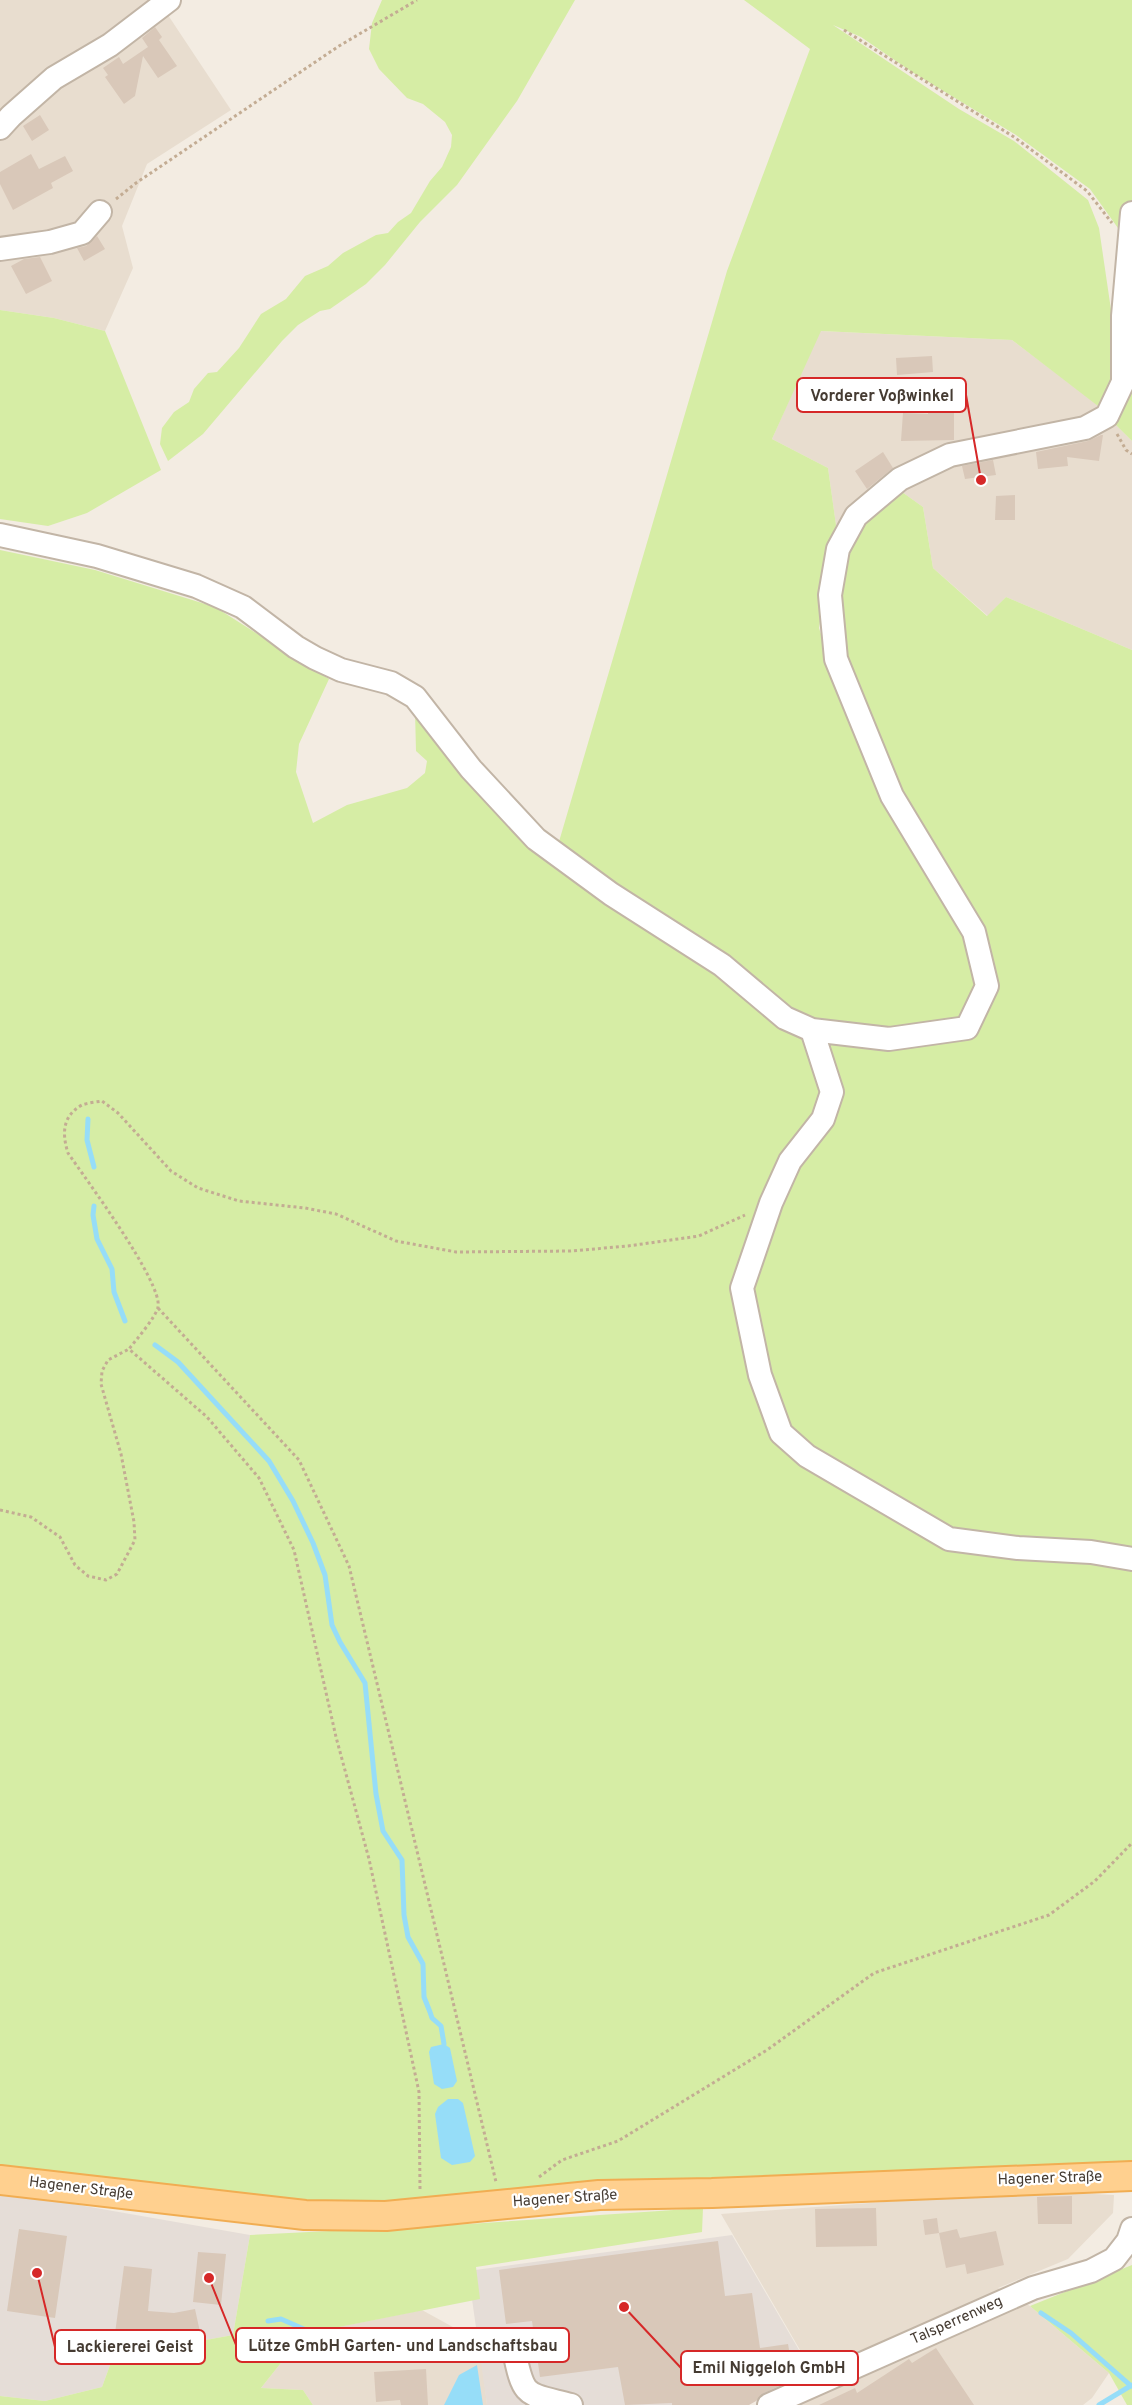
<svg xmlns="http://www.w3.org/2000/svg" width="1132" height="2405" font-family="Overpass,sans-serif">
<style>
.residential{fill:#e8ddcf}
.industrial{fill:#e5ddd7}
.green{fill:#d6eda5}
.water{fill:#96ddf8}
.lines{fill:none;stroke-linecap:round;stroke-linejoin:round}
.stream{stroke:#96ddf8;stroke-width:5}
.building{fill:#d9c8b9}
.minor-casing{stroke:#c2b5a6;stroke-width:26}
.major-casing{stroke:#f1ad52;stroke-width:32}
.path{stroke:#c3ac93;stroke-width:3;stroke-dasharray:3 3;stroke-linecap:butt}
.minor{stroke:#fff;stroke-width:22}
.major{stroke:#ffd08f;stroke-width:28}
.labels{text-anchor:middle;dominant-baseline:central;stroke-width:4.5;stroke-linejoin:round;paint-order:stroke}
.street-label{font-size:15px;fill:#453b32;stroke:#fff}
.leader{fill:none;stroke:#d62828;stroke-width:2}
.callout-dot{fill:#d62828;stroke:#fff;stroke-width:2}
.callout{fill:#fff;stroke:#d62828;stroke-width:2}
.callout-label{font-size:16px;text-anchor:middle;font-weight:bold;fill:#453b32}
</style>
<rect width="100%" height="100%" fill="#f3ece2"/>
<path class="residential" d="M 0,0 L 158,0 L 231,110 L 147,164 L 122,226 L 133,268 L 105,331 L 54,318 L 0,310 Z
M 820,331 L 1012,340 L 1094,402 L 1132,441 L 1132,650 L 1006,597 L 988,616 L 933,568 L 923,507 L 902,492 L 836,525 L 828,468 L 772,439 Z
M 1033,2191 L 1114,2195 L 1113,2213 L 1068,2259 L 998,2288 L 1030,2306 L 1109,2373 L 1092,2398 L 1083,2405 L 798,2405 L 825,2393 L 721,2214 Z
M 422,2310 L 480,2342 L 487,2405 L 313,2405 L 303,2390 L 261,2388 L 304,2334 Z"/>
<path class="industrial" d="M 0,2193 L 33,2197 L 250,2235 L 233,2335 L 113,2357 L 102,2387 L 45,2401 L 0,2396 Z
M 732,2235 L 813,2374 L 747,2405 L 487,2405 L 468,2271 Z"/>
<path class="green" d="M 382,0 L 575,0 L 517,101 L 457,185 L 420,222 L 385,265 L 366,284 L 330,309 L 320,311 L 298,325 L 282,341 L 203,434 L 168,461 L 160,444 L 162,428 L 174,412 L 189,402 L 194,389 L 208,373 L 217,372 L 239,348 L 261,314 L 286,299 L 305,276 L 328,266 L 343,253 L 376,235 L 388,233 L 398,222 L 411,213 L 430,181 L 442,167 L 451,147 L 452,135 L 445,122 L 423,104 L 407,98 L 379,69 L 369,49 L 372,23 Z
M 744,0 L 1132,0 L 1132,207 L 1128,242 L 1090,189 L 1016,135 L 912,72 L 861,37 L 833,25 L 959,109 L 1014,141 L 1088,200 L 1099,228 L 1115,337 L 1116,386 L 1098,406 L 1012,340 L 821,331 L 772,439 L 828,468 L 836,525 L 819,628 L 848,717 L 888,805 L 967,934 L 980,988 L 961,1023 L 966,1030 L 969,1028 L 988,986 L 975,932 L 895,795 L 841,657 L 833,595 L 841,551 L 859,519 L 868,509 L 902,492 L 923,507 L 933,568 L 987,616 L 1006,597 L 1132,650 L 1132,2176 L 854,2192 L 599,2195 L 386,2216 L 305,2215 L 0,2180 L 0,550 L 95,570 L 215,607 L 329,679 L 299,744 L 296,772 L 313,823 L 347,805 L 407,788 L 425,773 L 427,761 L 416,751 L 415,711 L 433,708 L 444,717 L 441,743 L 454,756 L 465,773 L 515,831 L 550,861 L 568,873 L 604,904 L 661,933 L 704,960 L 780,1018 L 785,1006 L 690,933 L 558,845 L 727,271 L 810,49 Z
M 1132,232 L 1132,441 L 1107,416 Z
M 0,310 L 54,318 L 105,331 L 161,470 L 87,513 L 48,526 L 0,519 Z
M 703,2208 L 702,2232 L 476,2267 L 480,2299 L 304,2334 L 261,2388 L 303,2390 L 313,2405 L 0,2405 L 0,2396 L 45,2401 L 102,2387 L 113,2357 L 233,2335 L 250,2235 L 469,2224 Z
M 1132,2265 L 1132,2405 L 1127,2405 L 1109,2373 L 1030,2306 Z"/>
<path class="water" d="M 444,2044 L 450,2048 L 457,2081 L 453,2087 L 442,2089 L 434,2084 L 429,2052 L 431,2047 Z
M 448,2099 L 458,2099 L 463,2103 L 475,2156 L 470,2162 L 452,2165 L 441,2158 L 435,2114 L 438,2107 Z
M 477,2365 L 483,2405 L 444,2405 L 459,2375 Z"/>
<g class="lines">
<path class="stream" d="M 88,1119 L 87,1140 L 94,1167
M 94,1206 L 93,1215 L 97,1239 L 112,1269 L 114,1292 L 125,1321
M 155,1345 L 178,1362 L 269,1461 L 293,1501 L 313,1543 L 325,1575 L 332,1625 L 340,1642 L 365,1683 L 376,1794 L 383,1831 L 402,1860 L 404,1915 L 408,1937 L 423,1964 L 424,1997 L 430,2012 L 432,2018 L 441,2026 L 444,2044
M 1041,2313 L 1071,2333 L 1131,2386
M 268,2321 L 281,2319 L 338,2344
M 1099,2405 L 1132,2385"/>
</g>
<path class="building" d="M 155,27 L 162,37 L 159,40 L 177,66 L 158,78 L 143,56 L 135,96 L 124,104 L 105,77 L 108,75 L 103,68 L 119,57 L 123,64 L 148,47 L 142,38 Z
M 40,115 L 49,130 L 32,141 L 23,126 Z
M 31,154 L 39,169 L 65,156 L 73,171 L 51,183 L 53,188 L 13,210 L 0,184 L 0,172 Z
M 97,236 L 105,249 L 84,261 L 77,248 L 86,246 Z
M 40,257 L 52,281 L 26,294 L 11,266 L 24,259 Z
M 932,356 L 933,372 L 897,375 L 896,358 Z
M 928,392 L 954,394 L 954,440 L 901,441 L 903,413 L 928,414 Z
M 1101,435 L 1103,435 L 1099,461 L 1067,457 L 1068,466 L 1038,469 L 1036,452 L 1088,441 Z
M 883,452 L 893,468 L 867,489 L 855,471 Z
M 993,460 L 996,475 L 965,479 L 962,466 Z
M 1015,495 L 1015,520 L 995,520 L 996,496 Z
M 1072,2196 L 1072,2224 L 1038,2224 L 1037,2197 Z
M 876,2208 L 877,2246 L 816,2247 L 815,2209 Z
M 937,2218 L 939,2233 L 925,2235 L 923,2220 Z
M 19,2229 L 67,2236 L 55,2318 L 7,2311 Z
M 957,2229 L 960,2238 L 996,2231 L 1004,2265 L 967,2274 L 965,2264 L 946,2268 L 939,2233 Z
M 718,2241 L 725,2296 L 752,2293 L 760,2348 L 788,2344 L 794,2379 L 764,2393 L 756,2401 L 749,2405 L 672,2405 L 672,2403 L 625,2405 L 618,2367 L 540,2377 L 532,2321 L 506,2324 L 499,2270 Z
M 198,2252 L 226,2254 L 221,2305 L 193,2302 Z
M 124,2266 L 152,2269 L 148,2311 L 174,2313 L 195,2309 L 200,2332 L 174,2335 L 168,2340 L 149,2341 L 148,2343 L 114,2341 Z
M 936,2348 L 974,2405 L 819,2405 L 855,2388 L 857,2393 L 909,2359 L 912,2363 Z
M 426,2369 L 428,2405 L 401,2405 L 400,2400 L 376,2402 L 374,2372 Z"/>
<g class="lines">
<g class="minor-casing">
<path id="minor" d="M 0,128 L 11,116 L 54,78 L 110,45 L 169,0
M 0,249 L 50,242 L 82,233 L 100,212
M 0,535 L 97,556 L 196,586 L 243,607 L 296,647 L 315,658 L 341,670 L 391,683 L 415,697 L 471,769 L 536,839 L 611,894 L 722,965 L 785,1018 L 812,1030 L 889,1039 L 967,1028 L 987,986 L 974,932 L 892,796 L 836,659 L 830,595 L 838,549 L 856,516 L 900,479 L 950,455 L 1085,428 L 1107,416 L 1123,382 L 1123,316 L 1132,213
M 812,1030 L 832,1092 L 823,1119 L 790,1161 L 771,1203 L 742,1288 L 760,1375 L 781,1433 L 807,1456 L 949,1539 L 1018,1548 L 1091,1552 L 1132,1559
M 514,2351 C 524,2399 525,2393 571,2405
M 769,2405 L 1033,2288 L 1091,2271 L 1114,2259 L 1128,2241 L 1132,2229"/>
</g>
<g class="major-casing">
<path id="major" d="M 0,2180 L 305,2215 L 386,2216 L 599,2195 L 712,2193 L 1132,2176"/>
</g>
<path class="path" d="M 844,30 L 1014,137 L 1087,191 L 1112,223
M 116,199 L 136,183 L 339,46 L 417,0
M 1117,434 L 1126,450 L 1132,454
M 158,1308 L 299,1460 L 349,1566 L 496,2182
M 0,1510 L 31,1517 L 60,1537 L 75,1565 L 88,1576 L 106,1580 L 117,1574 L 135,1540 L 134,1522 L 121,1454 L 101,1384 L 102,1371 L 108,1360 L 129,1349
M 539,2177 L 562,2160 L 618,2141 L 767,2050 L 874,1973 L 1049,1915 L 1095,1881 L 1132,1843
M 420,2189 L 419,2092 L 369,1859 L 336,1737 L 294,1550 L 259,1478 L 207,1417 L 129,1349 C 136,1340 156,1317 158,1307 C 163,1283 85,1178 68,1153 C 62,1134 62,1116 82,1105 C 87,1103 96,1102 102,1101 L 118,1113 L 171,1171 L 198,1188 L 239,1201 L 305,1208 L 336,1214 L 396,1241 L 456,1252 L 571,1251 L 628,1246 L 699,1236 L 745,1215"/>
<use href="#minor" class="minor"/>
<use href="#major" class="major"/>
</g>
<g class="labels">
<g class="street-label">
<text transform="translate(1050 2179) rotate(-2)">Hagener Straße</text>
<text transform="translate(81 2189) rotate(7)">Hagener Straße</text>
<text transform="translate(565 2199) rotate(-4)">Hagener Straße</text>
<text transform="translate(957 2321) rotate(-24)">Talsperrenweg</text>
</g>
</g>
<path class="leader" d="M981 480L966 395M209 2278L236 2345M37 2273L55 2347M624 2307L681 2368"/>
<g class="callout-dot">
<circle cx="981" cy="480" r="6"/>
<circle cx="209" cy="2278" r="6"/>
<circle cx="37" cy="2273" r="6"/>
<circle cx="624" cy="2307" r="6"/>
</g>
<g class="callout">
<rect x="797" y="378" width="169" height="34" rx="6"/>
<rect x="236" y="2328" width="333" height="34" rx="6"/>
<rect x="55" y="2330" width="150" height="34" rx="6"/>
<rect x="681" y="2351" width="177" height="34" rx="6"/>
</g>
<g class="callout-label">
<text x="882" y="401">Vorderer Voßwinkel</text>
<text x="403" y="2351">Lütze GmbH Garten- und Landschaftsbau</text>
<text x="130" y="2352">Lackiererei Geist</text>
<text x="769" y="2373">Emil Niggeloh GmbH</text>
</g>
</svg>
